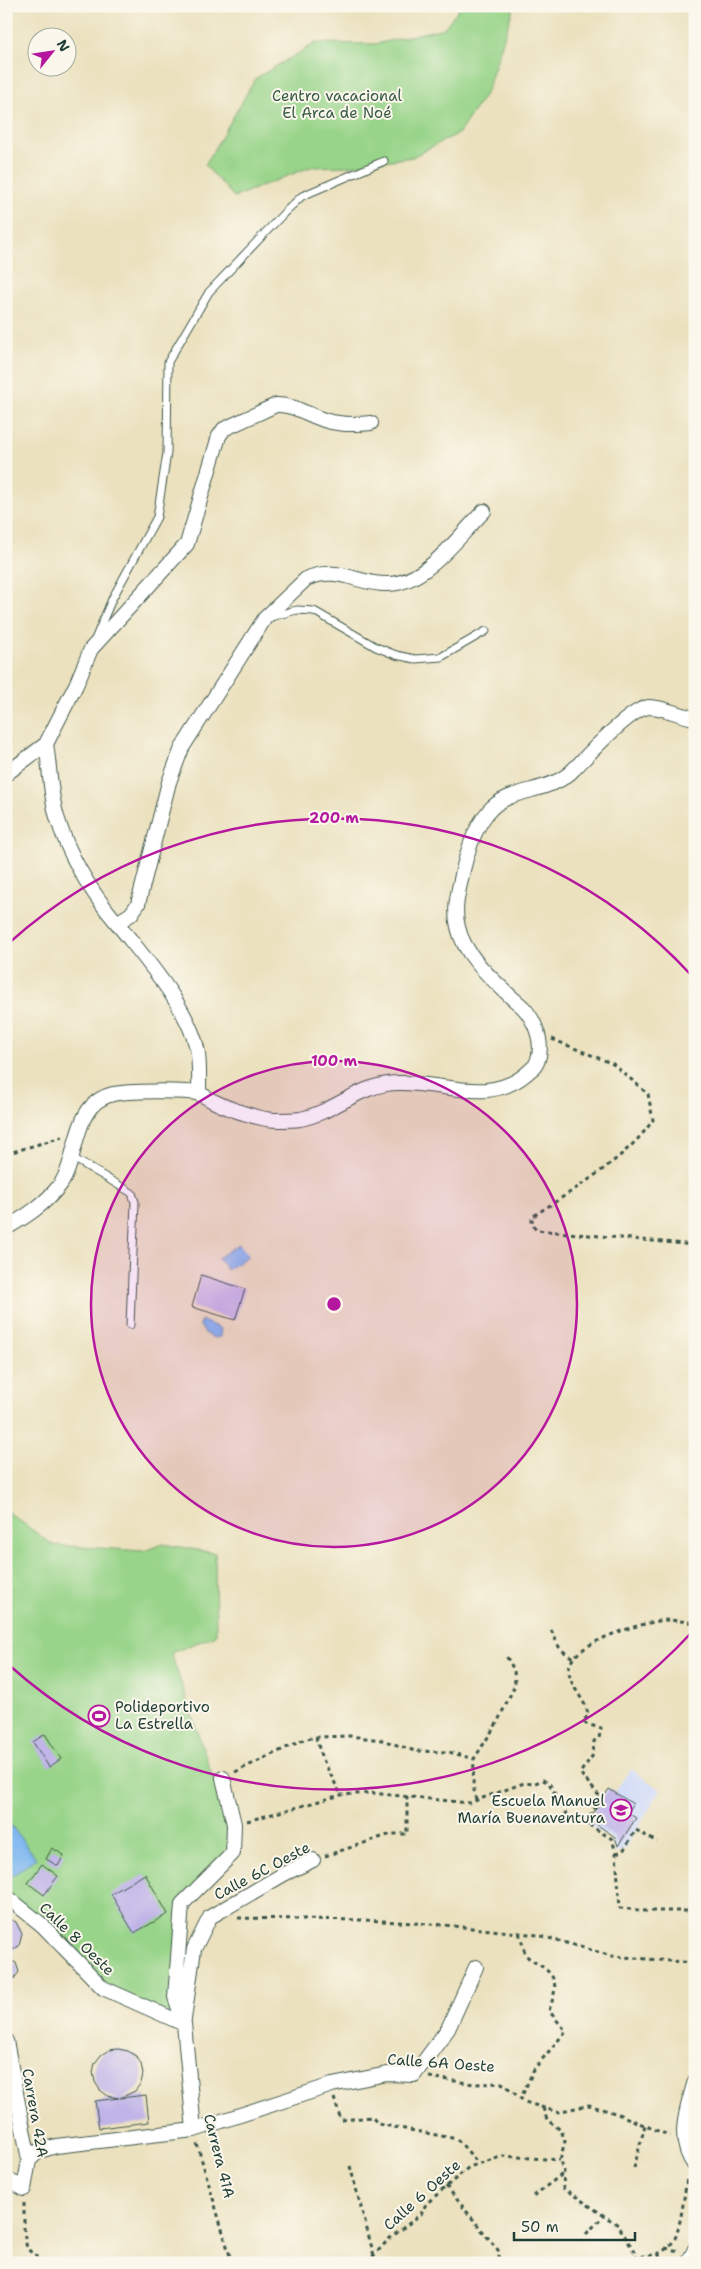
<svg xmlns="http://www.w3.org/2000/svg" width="701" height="2269" font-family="'Shantell Sans',sans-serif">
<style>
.built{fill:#cfdafa}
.green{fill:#98d489;stroke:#5c885e}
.water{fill:#80b8f0;stroke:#507a92}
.building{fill:#c0b4e8}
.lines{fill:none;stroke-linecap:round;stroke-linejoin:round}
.lane-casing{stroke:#3e5649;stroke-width:9}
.street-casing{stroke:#3e5649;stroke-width:16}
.path{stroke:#3e5649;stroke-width:3;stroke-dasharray:4 4;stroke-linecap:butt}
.lane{stroke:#fff;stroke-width:7}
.street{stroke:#fff;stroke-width:14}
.ring{fill:none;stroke:#b5179e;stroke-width:2.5}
.labels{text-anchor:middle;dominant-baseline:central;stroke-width:4;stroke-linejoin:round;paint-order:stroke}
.park-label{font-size:15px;fill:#375b45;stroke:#fbf7ec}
.poi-label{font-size:15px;fill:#1f3d34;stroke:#fbf7ec;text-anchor:start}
.street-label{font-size:15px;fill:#1f3d34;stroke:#fbf7ec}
.centre{fill:#b5179e;stroke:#fbf7ec;stroke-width:2.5}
.ring-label{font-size:15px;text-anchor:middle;font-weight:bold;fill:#b5179e;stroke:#fbf7ec;stroke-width:4;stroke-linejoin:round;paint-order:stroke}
</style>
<rect width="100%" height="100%" fill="#fbf7ec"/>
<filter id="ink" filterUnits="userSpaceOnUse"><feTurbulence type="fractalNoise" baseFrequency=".02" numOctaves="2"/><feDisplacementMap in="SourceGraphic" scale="10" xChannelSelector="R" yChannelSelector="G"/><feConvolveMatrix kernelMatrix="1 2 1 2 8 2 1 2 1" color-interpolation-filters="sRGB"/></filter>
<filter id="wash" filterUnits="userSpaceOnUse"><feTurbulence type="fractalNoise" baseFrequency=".0096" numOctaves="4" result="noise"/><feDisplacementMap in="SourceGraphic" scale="20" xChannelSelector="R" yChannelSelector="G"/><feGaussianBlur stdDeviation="1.12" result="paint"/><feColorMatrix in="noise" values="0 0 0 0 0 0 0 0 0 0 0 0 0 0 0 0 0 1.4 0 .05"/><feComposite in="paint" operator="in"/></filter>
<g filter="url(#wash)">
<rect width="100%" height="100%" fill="#ebe1be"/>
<path class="built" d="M 630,1769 L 661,1790 L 623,1851 L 616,1853 L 612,1839 L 586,1823 L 608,1788 L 615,1792 Z"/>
<path class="green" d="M 461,6 L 514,6 L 487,91 L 459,133 L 412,157 L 351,166 L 310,167 L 234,197 L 205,165 L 256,78 L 316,43 L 376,44 L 444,28 Z
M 6,1511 L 53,1545 L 144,1551 L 162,1544 L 215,1553 L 216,1635 L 171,1653 L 214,1781 L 223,1778 L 233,1853 L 182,1904 L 184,2024 L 103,1988 L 6,1896 Z"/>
<path class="water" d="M 239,1244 L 248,1256 L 227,1270 L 218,1258 Z
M 201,1320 L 221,1329 L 220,1337 L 214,1338 L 205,1333 L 200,1326 Z
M 6,1819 L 36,1858 L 11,1877 L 6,1872 Z"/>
<g id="blocks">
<path class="building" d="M 201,1275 L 245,1289 L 235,1320 L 192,1307 Z
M 45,1734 L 61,1759 L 49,1767 L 33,1742 Z
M 609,1789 L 633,1804 L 628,1813 L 636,1818 L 618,1846 L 615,1837 L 589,1819 Z
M 52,1848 L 64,1855 L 58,1866 L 46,1859 Z
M 42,1864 L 58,1876 L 44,1895 L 28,1883 Z
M 145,1874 L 168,1914 L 134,1933 L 111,1894 Z
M 6,1918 L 16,1922 L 22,1934 L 19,1946 L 8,1953 L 6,1953 Z
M 6,1958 L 16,1963 L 19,1972 L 13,1980 L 6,1983 Z
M 118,2049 L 128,2051 L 136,2056 L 141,2064 L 143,2074 L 141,2083 L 135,2091 L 120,2098 L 146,2095 L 149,2122 L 99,2128 L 95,2101 L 119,2098 L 108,2096 L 100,2090 L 95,2082 L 93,2072 L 95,2063 L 101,2055 L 109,2050 Z"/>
</g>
</g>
<g filter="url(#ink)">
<use href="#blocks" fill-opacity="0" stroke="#3e5649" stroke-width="1"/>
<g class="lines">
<g class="lane-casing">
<path id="lane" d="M 270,617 L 297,610 L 314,611 L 376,647 L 396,655 L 415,659 L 441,657 L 486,631
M 96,637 L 112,599 L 157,517 L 167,453 L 168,362 L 209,292 L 284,213 L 302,196 L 384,161
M 73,1158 L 132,1193 L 135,1202 L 130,1325"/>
</g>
<g class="street-casing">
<path id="street" d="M 46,744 C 50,768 50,794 57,817 C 69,857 90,891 117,923
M 6,774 L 46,744 L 76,685 L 91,649 L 187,544 L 219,436 L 224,429 L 276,405 C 293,404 308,415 324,420 C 340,425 354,425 371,423
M 199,1094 C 199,1080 200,1062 197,1048 C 186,1004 145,959 117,923 L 131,914 L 138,904 L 169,782 L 182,748 L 265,618 L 306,579 C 338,564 360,586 389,584 C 426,583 459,536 484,511
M 6,1228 C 27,1216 45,1204 60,1185 C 80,1157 71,1104 113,1094 C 127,1091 185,1090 200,1094 C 205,1096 210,1100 215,1102 C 229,1109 261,1120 276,1120 C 284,1120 293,1120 300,1119 C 333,1113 360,1084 397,1083 C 441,1081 488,1106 526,1074 C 527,1073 534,1067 535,1066 C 545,1049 538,1027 527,1012 C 523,1006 515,1001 510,996 C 490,977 464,955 458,927 C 453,907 459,890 463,870 C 468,850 474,829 488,812 C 509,786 550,795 574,769 C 588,755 631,708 649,707 C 664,707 680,716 695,718
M 6,1896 L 42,1925 L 103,1988 L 184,2024
M 184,2019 L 194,1949 L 210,1917 L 284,1874 L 313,1860
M 6,2041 L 29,2160 L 24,2189 L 6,2178
M 695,2081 C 687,2109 675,2140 695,2166
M 194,2130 L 184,2024 L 175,1997 L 182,1904 L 233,1853 L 234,1824 L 223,1778
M 29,2160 L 39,2151 L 56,2146 L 194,2130 L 332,2085 L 387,2074 L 414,2075 L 448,2029 L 476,1967
M 688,2263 L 695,2249"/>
</g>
<path class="path" d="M 552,1039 L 613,1064 L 648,1094 L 653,1120 C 627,1159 571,1191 532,1217 L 532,1224 L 536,1230 L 695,1245
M 6,1154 L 62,1137
M 551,1630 L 560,1649 L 573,1658
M 316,1737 L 321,1756 L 341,1795
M 235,1772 L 303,1740 L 316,1737 L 350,1736 L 382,1740 L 415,1751 L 449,1752 L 474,1759
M 476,1800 L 473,1785 L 474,1759 L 497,1723 L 515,1685 L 514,1670 L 505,1654
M 247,1821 L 341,1795 L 372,1793 L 469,1803 L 524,1783 L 533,1784 L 543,1780 L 549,1783 L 572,1823 L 581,1820 L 612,1839 L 616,1853 L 620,1908 L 646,1911 L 695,1911
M 586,1823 L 601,1798 L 580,1773 L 593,1755 L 594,1741 L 599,1738 L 601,1728 L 586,1724 L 583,1721 L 588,1716 C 587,1700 569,1687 569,1670 C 568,1643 646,1621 668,1620 C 677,1620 686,1622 695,1623
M 616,1853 L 623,1851 L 636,1830 L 657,1842
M 325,1856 L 391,1834 L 407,1834 L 407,1796
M 238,1918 L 364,1920 L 444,1925 L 538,1935 L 612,1956 L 695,1963
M 519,1933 C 522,1940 523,1950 527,1956 C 531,1961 539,1964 544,1968 C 561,1981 554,1994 549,2011 L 566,2031 L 534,2069 L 521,2098
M 429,2077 L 474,2084 L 502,2083 L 525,2102 L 557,2112 L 589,2105 L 618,2114 L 670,2136
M 334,2098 L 341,2120 L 372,2117 L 378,2124 L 457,2139 L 478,2163
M 543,2108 L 547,2120 L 561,2130 L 565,2141 L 560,2160 L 564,2170 L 563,2188 L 618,2225 L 637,2256
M 197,2144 L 232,2263
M 350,2166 L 376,2263
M 634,2168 L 645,2125
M 446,2186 L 498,2250 L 500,2254 L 497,2263
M 533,2196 L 564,2173
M 24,2203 L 24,2232 L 27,2249 L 46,2263
M 586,2234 L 604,2216
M 665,2248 L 679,2251
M 659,2254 L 660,2263
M 367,2263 L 389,2239 L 421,2214 L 426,2204 L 469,2167 L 503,2156 L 560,2160
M 627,2263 L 637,2256 C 652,2257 666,2253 674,2240 C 680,2231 685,2191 687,2178"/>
<use href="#lane" class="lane"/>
<use href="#street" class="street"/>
</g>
</g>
<circle cx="334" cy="1304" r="243" fill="#b5179e" fill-opacity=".12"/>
<g class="ring">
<circle cx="334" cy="1304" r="243"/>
<path d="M692 1632A486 486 0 0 1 9 1665M9 943A486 486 0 0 1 692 976"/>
</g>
<defs>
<g id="stadium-ring" transform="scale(1.125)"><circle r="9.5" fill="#fbf7ec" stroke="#b5179e" stroke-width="1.5"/><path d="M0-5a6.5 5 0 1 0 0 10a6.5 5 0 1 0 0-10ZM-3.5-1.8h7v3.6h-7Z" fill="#b5179e"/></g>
<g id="school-ring" transform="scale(1.125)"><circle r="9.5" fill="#fbf7ec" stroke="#b5179e" stroke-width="1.5"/><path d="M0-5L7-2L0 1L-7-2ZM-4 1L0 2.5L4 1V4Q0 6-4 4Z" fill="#b5179e"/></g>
</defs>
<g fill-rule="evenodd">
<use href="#stadium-ring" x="99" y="1716"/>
<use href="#school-ring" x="621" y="1810"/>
</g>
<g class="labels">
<g class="park-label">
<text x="337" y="96">Centro vacacional<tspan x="337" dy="17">El Arca de Noé</tspan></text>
</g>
<g class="poi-label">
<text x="115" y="1707">Polideportivo<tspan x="115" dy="17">La Estrella</tspan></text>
<text x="605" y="1801" text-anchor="end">Escuela Manuel<tspan x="605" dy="17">María Buenaventura</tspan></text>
</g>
<g class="street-label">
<text transform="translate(262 1871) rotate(-28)">Calle 6C Oeste</text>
<text transform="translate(77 1939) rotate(44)">Calle 8 Oeste</text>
<text transform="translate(441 2063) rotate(4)">Calle 6A Oeste</text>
<text transform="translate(35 2113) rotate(80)">Carrera 42A</text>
<text transform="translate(219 2156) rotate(76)">Carrera 41A</text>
<text transform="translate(422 2195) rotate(-42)">Calle 6 Oeste</text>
</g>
</g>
<circle cx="334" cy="1304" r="8" class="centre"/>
<g class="ring-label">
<text x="334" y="823">200 m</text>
<text x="334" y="1066">100 m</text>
</g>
<rect width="701" height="2269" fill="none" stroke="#fbf7ec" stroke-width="25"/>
<g transform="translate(52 52) rotate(60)"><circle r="24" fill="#fbf7ec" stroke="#a3ada2"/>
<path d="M0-4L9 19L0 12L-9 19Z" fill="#b5179e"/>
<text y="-8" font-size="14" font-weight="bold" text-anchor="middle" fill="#1f3d34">N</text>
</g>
<path d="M514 2232v8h121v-8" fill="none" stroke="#1f3d34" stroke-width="2.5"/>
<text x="521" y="2232" font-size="15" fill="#1f3d34" stroke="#fbf7ec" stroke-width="4" paint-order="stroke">50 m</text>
</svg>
